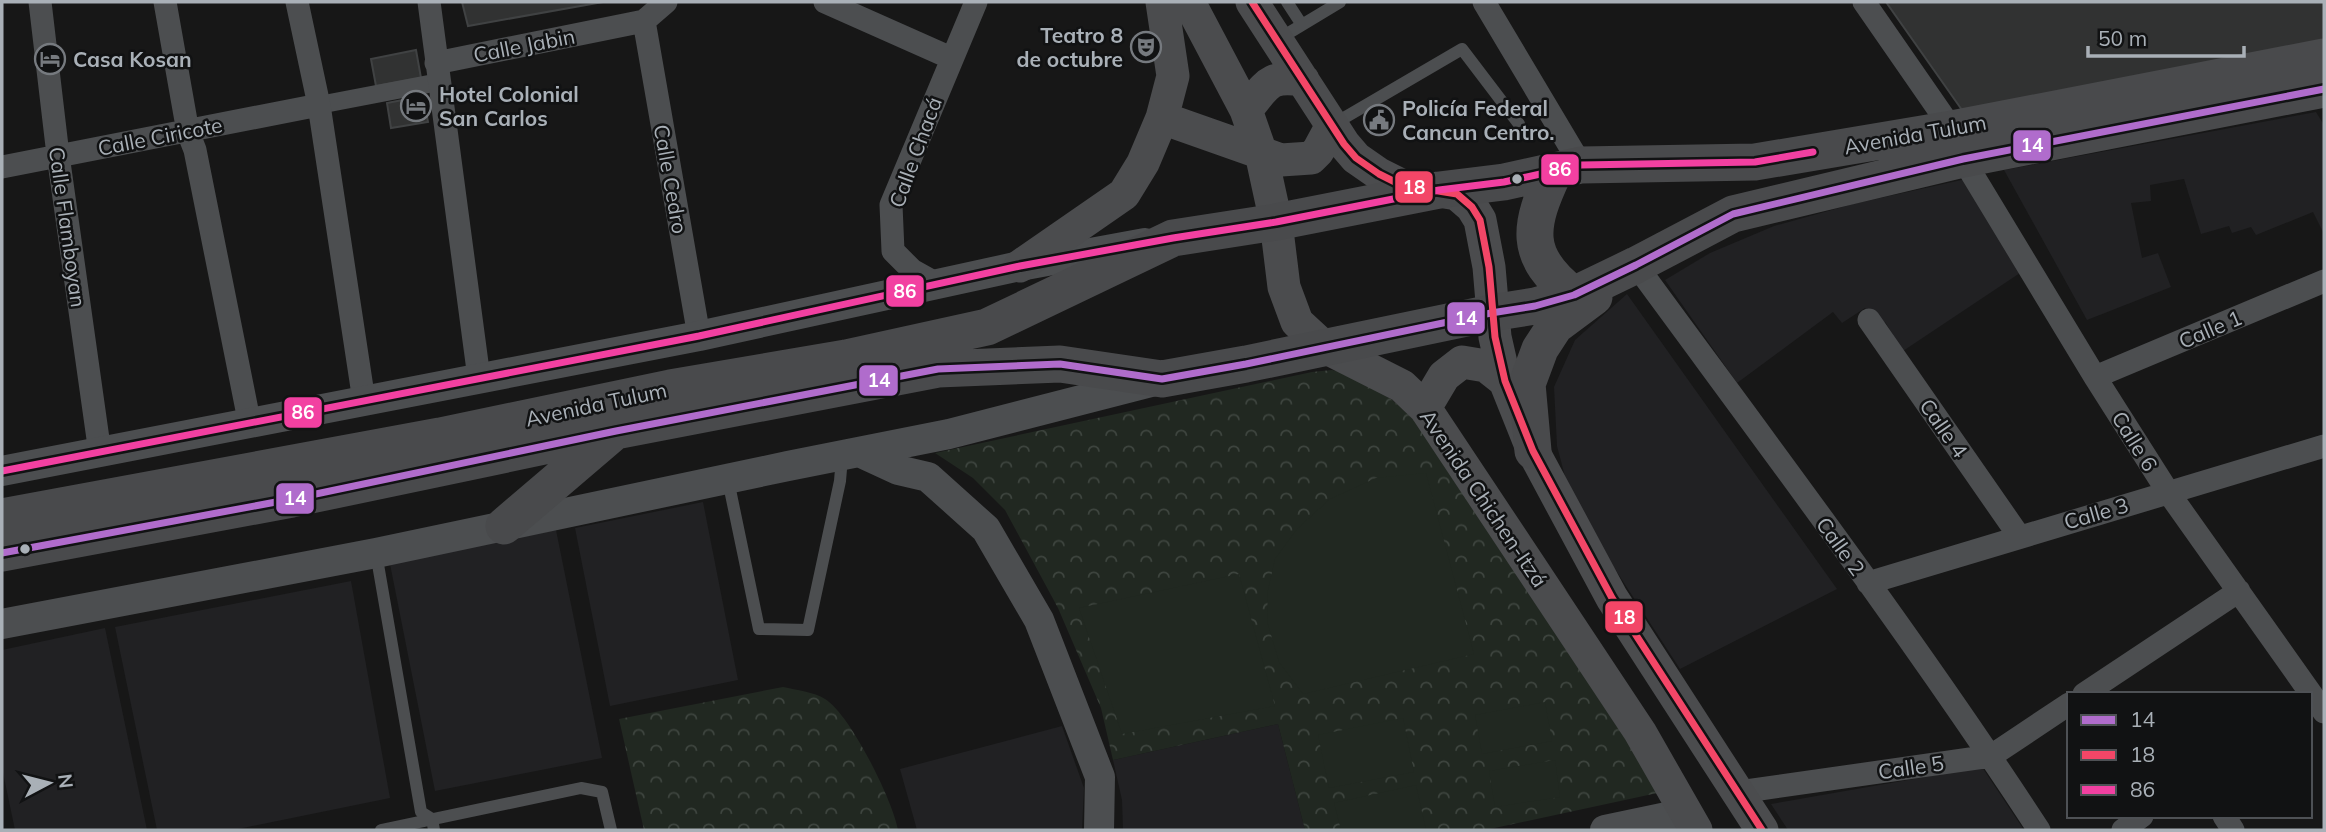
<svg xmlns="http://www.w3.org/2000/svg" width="2326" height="832" font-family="Mulish,sans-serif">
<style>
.built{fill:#212123}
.park{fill:url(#park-crowns)}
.pitch{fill:#212821}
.building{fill:#313232;stroke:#404243;stroke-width:2}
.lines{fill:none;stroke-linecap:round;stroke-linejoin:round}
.service{stroke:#4c4e50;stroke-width:12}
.pedestrian{stroke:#4c4e50;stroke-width:18}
.minor{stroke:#4c4e50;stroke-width:23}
.tertiary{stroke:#4c4e50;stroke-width:30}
.secondary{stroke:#4b4c4e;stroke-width:33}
.primary{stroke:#494a4c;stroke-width:37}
.bus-1-casing{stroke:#111213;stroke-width:12}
.bus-2-casing{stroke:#111213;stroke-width:12}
.bus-3-casing{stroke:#111213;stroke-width:12}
.bus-1{stroke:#b06ccc;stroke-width:7}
.bus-2{stroke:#f34667;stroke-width:7}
.bus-3{stroke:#f240a1;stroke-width:7}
.bus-dot{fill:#a9b0b7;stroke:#111213;stroke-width:2.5}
.labels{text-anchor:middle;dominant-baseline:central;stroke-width:5;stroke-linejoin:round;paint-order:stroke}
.poi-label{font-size:21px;font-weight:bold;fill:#a9b0b7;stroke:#111213;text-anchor:start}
.street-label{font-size:21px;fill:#a9b0b7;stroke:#111213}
.line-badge{stroke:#111213;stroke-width:2.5}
.badge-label{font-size:19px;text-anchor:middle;font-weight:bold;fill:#fff}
</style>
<defs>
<pattern id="park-crowns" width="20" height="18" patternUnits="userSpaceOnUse" patternTransform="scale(1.75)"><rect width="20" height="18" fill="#212821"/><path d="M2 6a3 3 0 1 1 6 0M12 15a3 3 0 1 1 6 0" fill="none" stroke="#3e453f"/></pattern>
</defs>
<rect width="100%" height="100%" fill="#171717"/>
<path class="built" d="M 2316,112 L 2324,125 L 2324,234 L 2313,212 L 2256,235 L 2251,227 L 2232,233 L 2229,226 L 2201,234 L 2184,179 L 2150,185 L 2151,201 L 2131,203 L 2142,258 L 2158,253 L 2171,287 L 2087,320 L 2004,170 Z
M 1966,179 L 2026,269 L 1903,351 L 1885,322 L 1876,326 L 1865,308 L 1842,323 L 1833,312 L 1737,383 L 1665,280 L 1710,253 L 1774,226 L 1853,204 Z
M 1627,294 L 1837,589 L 1680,669 L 1572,503 L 1557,446 L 1554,387 L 1575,340 Z
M 703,502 L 738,680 L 610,706 L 575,528 Z
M 556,530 L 602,758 L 435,791 L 390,564 Z
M 351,581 L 390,798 L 233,830 L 157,830 L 115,627 Z
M 105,628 L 147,830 L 15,830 L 2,768 L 2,650 Z
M 1278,724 L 1305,830 L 1123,830 L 1122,800 L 1113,760 Z
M 1062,726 L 1084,788 L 1082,830 L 917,830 L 900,769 Z
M 1982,767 L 2024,830 L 1788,830 L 1771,804 Z"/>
<path class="park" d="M 1332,370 C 1368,377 1395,400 1420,426 L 1662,792 L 1485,830 L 1305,830 L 1278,724 L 1113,760 L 1101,708 L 1058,608 L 1005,510 L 973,478 L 935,453 L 1312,372 Z
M 783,687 C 796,690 814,692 825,699 C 850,714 893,801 898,830 L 644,830 L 619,719 Z"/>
<path class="pitch" d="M 1426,473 L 1474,654 L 1303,694 L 1279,662 L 1267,621 L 1268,590 L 1275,559 L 1297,529 L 1330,499 L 1376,478 Z
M 1239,574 L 1275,706 L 1122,734 L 1079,608 Z
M 1545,702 L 1552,741 L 1482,754 L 1475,715 Z
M 1403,718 L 1414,772 L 1329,788 L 1318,735 Z
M 1555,760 L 1560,797 L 1495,807 L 1489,771 Z
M 1416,785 L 1426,830 L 1341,830 L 1334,803 Z"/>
<path class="building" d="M 462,2 L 603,2 L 468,26 Z
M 1886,2 L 2324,2 L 2324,46 L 1962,110 Z
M 416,50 L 421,78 L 376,86 L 371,59 Z
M 423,96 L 428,122 L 391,128 L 387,103 Z"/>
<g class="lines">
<path class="service" d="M 1287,2 L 1302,25
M 1277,40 L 1340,2
M 1332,125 L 1462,49 L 1519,124
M 728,480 L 759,629 L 808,630 L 840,481 L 842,457
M 376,553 L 421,812 L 432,819 L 434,830
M 381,830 L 581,788 L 602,792 L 611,830"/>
<path class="pedestrian" d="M 319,105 L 439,82"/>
<path class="minor" d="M 40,2 L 58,155 L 100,453
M 165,2 L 188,132 L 195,150 L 247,410
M 297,2 L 319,105 L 364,401
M 429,2 L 479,378
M 825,2 L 951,58
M 1484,2 L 1581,165
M 1864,2 L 1952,129
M 644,21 L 699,336
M 436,63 L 644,21 L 666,2
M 1963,159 L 2095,377 L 2168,492 L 2324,712
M 2,167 L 319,105
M 1636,265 C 1773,452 1913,637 2039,830
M 939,285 L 912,270 L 893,251 L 891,205 L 976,2
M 1869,320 L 2019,536
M 2095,377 L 2324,281
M 1868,583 L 2324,446
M 2084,694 L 2239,591
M 1739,792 L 1991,756 L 2069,704
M 2224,816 L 2233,830
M 2123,830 L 2142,816"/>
<path class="tertiary" d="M 859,452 L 898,470 L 928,477 L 986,529 L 1039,620 L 1100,777 L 1099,830
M 2,471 L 699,336 L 1020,266 L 1145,243
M 2,624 L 376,553 L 788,466 L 949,434 L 1155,381
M 1605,830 L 1686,813"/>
<path class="secondary" d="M 1189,2 L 1246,110 L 1261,153 L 1276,222 L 1284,287 L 1297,322 L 1323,346 L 1402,386 L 1425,408 L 1640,732 L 1696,830
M 1252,2 L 1344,144 L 1356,158 L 1379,174 L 1401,185 L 1457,194 L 1472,207 L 1480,220 L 1489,267 L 1495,337 L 1505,381 L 1533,451 L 1612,598 L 1762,830
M 1246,110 C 1268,84 1268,75 1303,80
M 1162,118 L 1281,160 L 1311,158 L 1318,151 L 1332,125
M 1020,266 L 1124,194 L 1143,163 L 1162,118 L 1173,76 L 1162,2
M 1425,408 L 1444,376 L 1462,362 L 1486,366 L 1505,381"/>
<path class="primary" d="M 1554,172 C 1529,225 1522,256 1574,295
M 1533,451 L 1527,384 L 1540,349 L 1555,326 L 1594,297
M 2,517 L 440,436 L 670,388 L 846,358 L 987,327 L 1173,238 L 1276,222 L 1439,190 L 1504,182 L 1581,165 L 1755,162 L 1952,129 L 2324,57
M 504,526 L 613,433
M 2,553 L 292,499 L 616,431 L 938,369 L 1060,364 L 1162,379 L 1246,364 L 1491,313 L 1535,306 L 1574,295 L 1636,265 L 1733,214 L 1963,159 L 2324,89"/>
<g class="bus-1-casing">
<path id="bus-1" d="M 2,553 L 292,499 L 616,431 L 938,369 L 1060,364 L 1162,379 L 1246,364 L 1491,313 L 1535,306 L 1574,295 L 1636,265 L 1733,214 L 1963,159 L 2324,89"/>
</g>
<g class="bus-2-casing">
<path id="bus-2" d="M 1252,2 L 1344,144 L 1356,158 L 1379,174 L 1401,185 L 1457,194 L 1472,207 L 1480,220 L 1489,267 L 1495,337 L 1505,381 L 1533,451 L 1612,598 L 1762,830"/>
</g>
<g class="bus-3-casing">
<path id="bus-3" d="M 2,471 L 699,336 L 1020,266 L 1173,238 L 1276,222 L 1439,190 L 1504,182 L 1581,165 L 1755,162 L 1813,152"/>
</g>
<use href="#bus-1" class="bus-1"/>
<use href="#bus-2" class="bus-2"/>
<use href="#bus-3" class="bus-3"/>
</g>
<defs>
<g id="theatre-ring" transform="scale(1.575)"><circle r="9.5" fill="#111213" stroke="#767a7f" stroke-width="1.5"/><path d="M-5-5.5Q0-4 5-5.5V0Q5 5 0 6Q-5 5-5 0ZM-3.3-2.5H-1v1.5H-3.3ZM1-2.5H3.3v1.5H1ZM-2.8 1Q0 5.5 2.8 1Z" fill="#767a7f"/></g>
<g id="hotel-ring" transform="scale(1.575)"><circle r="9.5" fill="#111213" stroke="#767a7f" stroke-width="1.5"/><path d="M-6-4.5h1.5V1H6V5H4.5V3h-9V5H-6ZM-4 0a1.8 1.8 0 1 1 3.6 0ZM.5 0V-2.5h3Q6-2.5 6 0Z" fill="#767a7f"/></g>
<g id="civic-ring" transform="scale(1.575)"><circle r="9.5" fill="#111213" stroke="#767a7f" stroke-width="1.5"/><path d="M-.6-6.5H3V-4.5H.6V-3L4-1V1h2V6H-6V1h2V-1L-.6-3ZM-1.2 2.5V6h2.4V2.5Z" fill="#767a7f"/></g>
</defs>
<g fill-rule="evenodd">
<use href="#theatre-ring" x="1146" y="47"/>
<use href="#hotel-ring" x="50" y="59"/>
<use href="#hotel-ring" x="416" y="106"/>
<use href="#civic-ring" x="1379" y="120"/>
</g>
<g class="bus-dot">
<circle cx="1517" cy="179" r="6"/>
<circle cx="25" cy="549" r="6"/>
</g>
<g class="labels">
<g class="poi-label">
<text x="1123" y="35" text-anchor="end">Teatro 8<tspan x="1123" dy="24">de octubre</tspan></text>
<text x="73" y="59">Casa Kosan</text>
<text x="439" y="94">Hotel Colonial<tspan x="439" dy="24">San Carlos</tspan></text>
<text x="1402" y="108">Policía Federal<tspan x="1402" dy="24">Cancun Centro.</tspan></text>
</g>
<g class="street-label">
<text transform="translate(524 45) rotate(-11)">Calle Jabin</text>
<text transform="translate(1915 134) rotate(-10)">Avenida Tulum</text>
<text transform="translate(160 136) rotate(-11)">Calle Ciricote</text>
<text transform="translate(915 152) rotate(-70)">Calle Chacá</text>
<text transform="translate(671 179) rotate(80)">Calle Cedro</text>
<text transform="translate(68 227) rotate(82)">Calle Flamboyan</text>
<text transform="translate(2210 329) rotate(-23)">Calle 1</text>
<text transform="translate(596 404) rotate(-12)">Avenida Tulum</text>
<text transform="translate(1944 428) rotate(55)">Calle 4</text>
<text transform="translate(2135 441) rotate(58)">Calle 6</text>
<text transform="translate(1484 498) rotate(56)">Avenida Chichen-Itzá</text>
<text transform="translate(2096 513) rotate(-16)">Calle 3</text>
<text transform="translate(1841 546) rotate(54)">Calle 2</text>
<text transform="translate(1911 767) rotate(-8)">Calle 5</text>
</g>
</g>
<g class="line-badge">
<rect x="2012" y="129" width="40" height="33" rx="7" fill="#b06ccc"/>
<rect x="1540" y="153" width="40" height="33" rx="7" fill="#f240a1"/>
<rect x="1394" y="170" width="40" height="34" rx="7" fill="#f34667"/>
<rect x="885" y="274" width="40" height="34" rx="7" fill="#f240a1"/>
<rect x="1446" y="301" width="40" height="34" rx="7" fill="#b06ccc"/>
<rect x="858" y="364" width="41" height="33" rx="7" fill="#b06ccc"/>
<rect x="283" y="396" width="40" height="33" rx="7" fill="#f240a1"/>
<rect x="275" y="482" width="40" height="33" rx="7" fill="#b06ccc"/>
<rect x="1604" y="600" width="40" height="34" rx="7" fill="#f34667"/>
</g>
<g class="badge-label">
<text x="2032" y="152">14</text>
<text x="1560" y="176">86</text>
<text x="1414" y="194">18</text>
<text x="905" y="298">86</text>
<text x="1466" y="325">14</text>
<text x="879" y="387">14</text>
<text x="303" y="419">86</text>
<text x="295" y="505">14</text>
<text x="1624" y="624">18</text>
</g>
<rect width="2326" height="832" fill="none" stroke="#a9b0b7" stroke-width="7"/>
<rect x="2067" y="692" width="245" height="126" fill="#111213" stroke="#4e5155" stroke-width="2"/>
<rect x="2081" y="715" width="35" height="10" fill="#b06ccc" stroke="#4e5155" stroke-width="2"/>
<text x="2130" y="727" font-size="21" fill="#a9b0b7">14</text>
<rect x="2081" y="750" width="35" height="10" fill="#f34667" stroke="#4e5155" stroke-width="2"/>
<text x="2130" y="762" font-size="21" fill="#a9b0b7">18</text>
<rect x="2081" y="785" width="35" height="10" fill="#f240a1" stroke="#4e5155" stroke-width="2"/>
<text x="2130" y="797" font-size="21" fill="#a9b0b7">86</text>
<g transform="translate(49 783) rotate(83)" stroke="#111213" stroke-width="5" paint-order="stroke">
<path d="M0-5L12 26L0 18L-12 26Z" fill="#a9b0b7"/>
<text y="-10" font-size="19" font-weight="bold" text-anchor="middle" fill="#a9b0b7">N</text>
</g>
<path d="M2088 46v10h156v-10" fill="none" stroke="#a9b0b7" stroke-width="3.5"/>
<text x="2098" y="46" font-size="21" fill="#a9b0b7" stroke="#111213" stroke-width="5" paint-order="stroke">50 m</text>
</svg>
